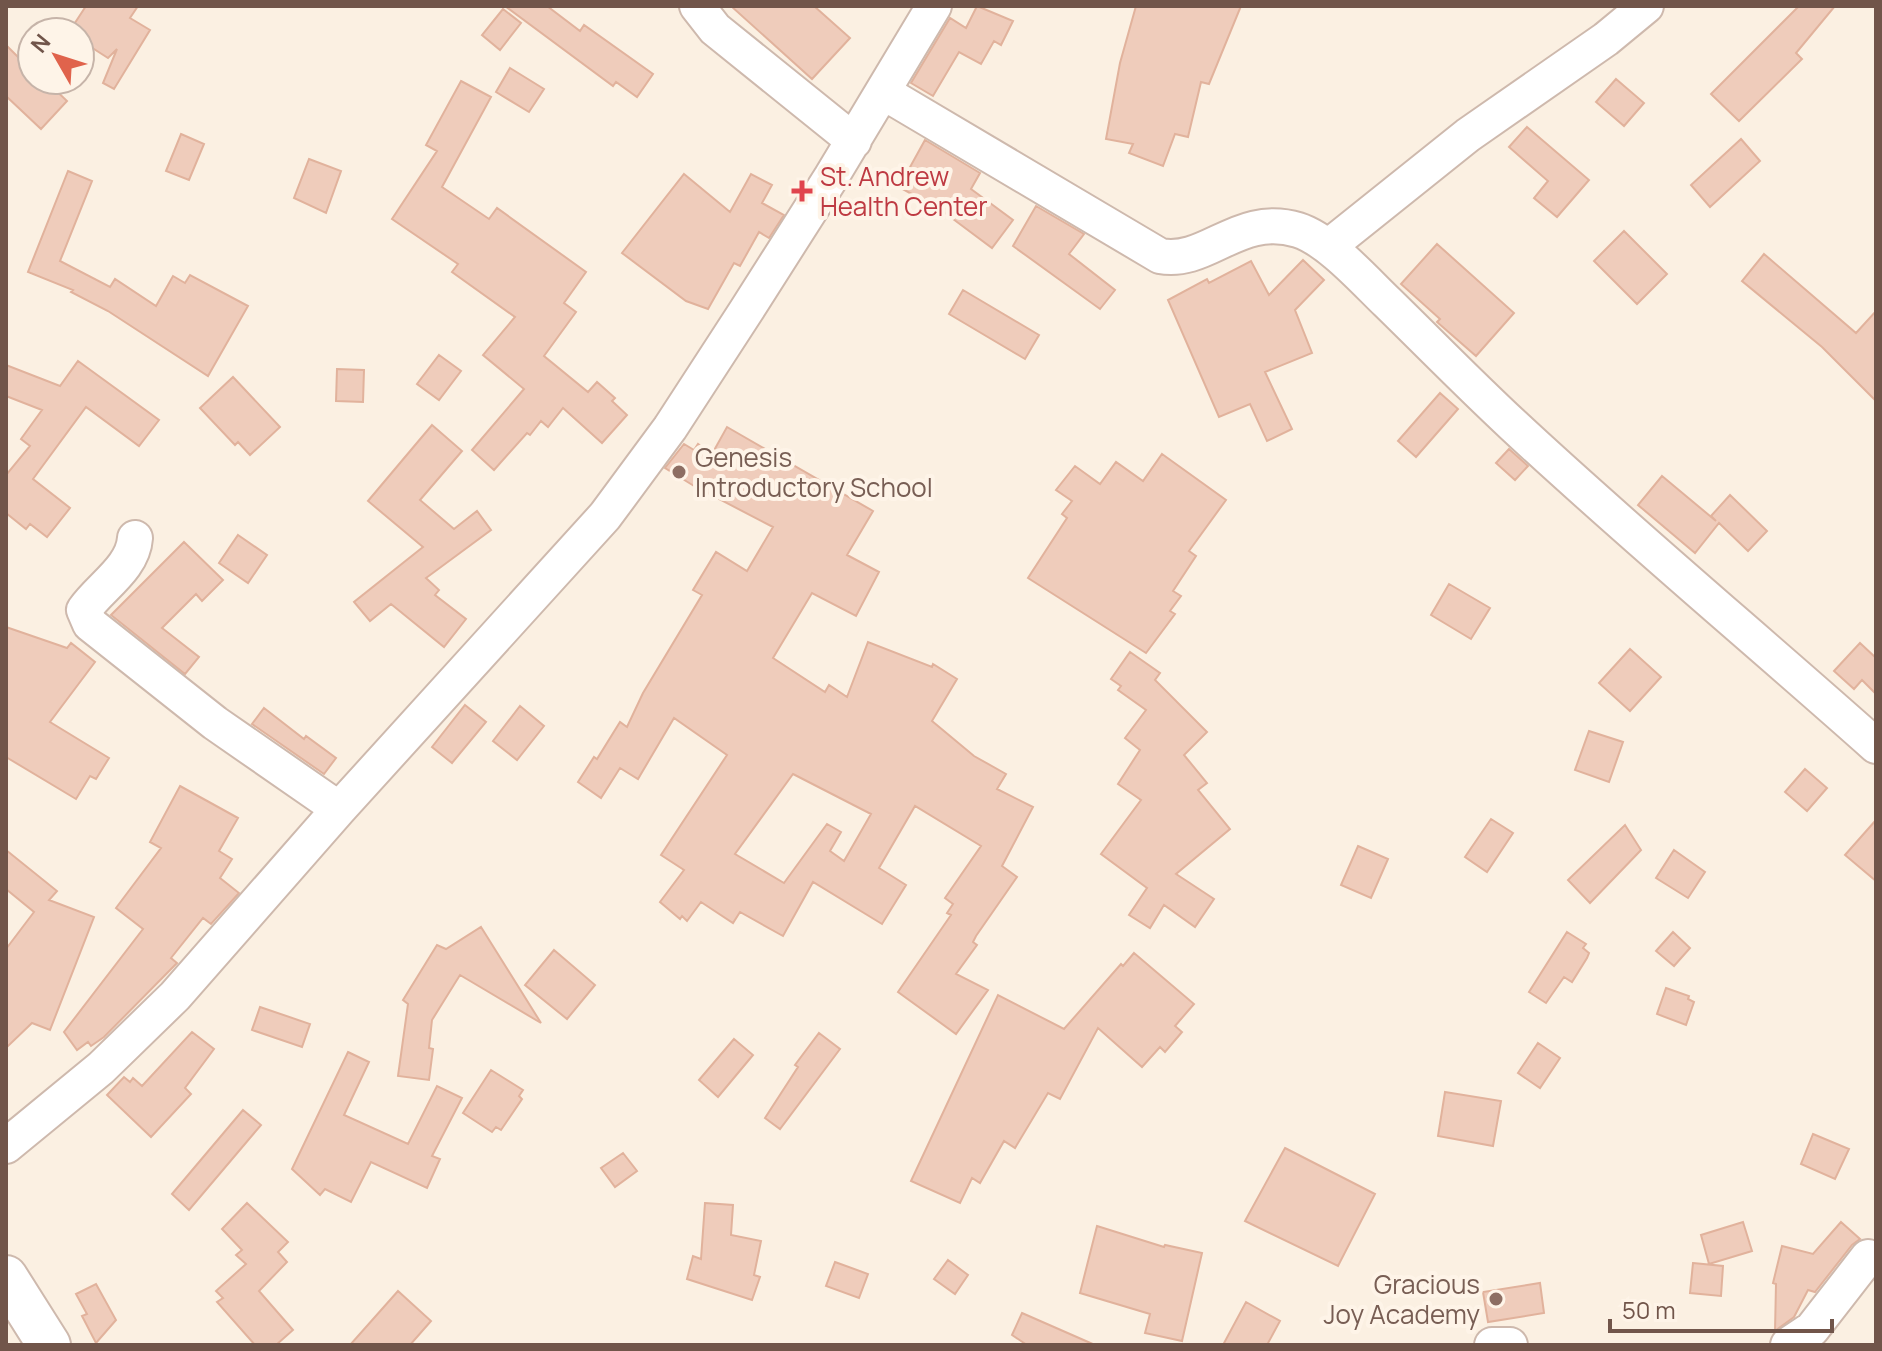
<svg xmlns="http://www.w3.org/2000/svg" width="1882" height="1351" font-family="Manrope,sans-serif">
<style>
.building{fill:#efccbb;stroke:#e1b29c;stroke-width:2;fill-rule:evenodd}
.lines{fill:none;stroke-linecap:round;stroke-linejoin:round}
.minor-casing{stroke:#ceb9ad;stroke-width:38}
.tertiary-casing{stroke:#ceb9ad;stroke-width:46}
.minor{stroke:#fff;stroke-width:34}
.tertiary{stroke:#fff;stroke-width:42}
.health-dot{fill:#e0444e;stroke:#fef4e8;stroke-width:3}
.education-dot{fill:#8d6e63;stroke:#fef4e8;stroke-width:3}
.labels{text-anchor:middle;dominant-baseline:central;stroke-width:8;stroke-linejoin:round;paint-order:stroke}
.health-label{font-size:26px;fill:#be3a42;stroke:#fef4e8;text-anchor:start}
.education-label{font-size:26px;fill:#785e54;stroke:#fef4e8;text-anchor:start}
</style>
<rect width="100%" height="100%" fill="#fbf0e2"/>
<path class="building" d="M 86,6 L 138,6 L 130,18 L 150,30 L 114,89 L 103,83 L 117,49 L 108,58 L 80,40 L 80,32 L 69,32 Z
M 505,6 L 547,6 L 580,31 L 584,25 L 653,74 L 637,97 L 616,82 L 613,86 Z
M 731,6 L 814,6 L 850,38 L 812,79 Z
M 977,6 L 1013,21 L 1001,45 L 994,41 L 981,64 L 959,52 L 933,96 L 911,83 L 950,18 L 966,28 Z
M 1136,6 L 1241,6 L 1209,84 L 1201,82 L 1188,137 L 1175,134 L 1163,166 L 1129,153 L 1133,144 L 1106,139 L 1120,63 Z
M 1799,6 L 1835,6 L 1796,53 L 1802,59 L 1739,121 L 1711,94 Z
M 503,9 L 521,23 L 500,50 L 482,35 Z
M 6,45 L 32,71 L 32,80 L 45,80 L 67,101 L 41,129 L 6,96 Z
M 510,68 L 544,89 L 529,112 L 496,92 Z
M 1616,79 L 1644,103 L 1624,126 L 1596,102 Z
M 461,81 L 491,97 L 442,187 L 489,219 L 497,208 L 586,272 L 564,303 L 576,312 L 544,356 L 588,392 L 597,382 L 615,398 L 612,401 L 627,415 L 602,443 L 563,408 L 548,427 L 541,421 L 530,435 L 527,433 L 494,470 L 472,450 L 524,389 L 483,355 L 515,317 L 452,272 L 458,264 L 392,219 L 437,151 L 426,145 Z
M 1527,127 L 1589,180 L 1557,217 L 1534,198 L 1548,181 L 1509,147 Z
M 181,134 L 204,144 L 189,180 L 166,171 Z
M 1741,139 L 1760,161 L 1710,207 L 1691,185 Z
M 925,140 L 980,173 L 971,189 L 1013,220 L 992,248 L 941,210 L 899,187 Z
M 309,159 L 341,171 L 326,213 L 294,198 Z
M 68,171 L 92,181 L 60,261 L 110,287 L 115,279 L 156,306 L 173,276 L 185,283 L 190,275 L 248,306 L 208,376 L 108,311 L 71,292 L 73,290 L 28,272 Z
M 684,174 L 730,212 L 751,174 L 772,185 L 762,203 L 784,215 L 769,238 L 759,232 L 740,266 L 734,263 L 708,309 L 686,301 L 622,253 Z
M 1036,206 L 1084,234 L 1069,254 L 1115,290 L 1100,309 L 1013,246 Z
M 1624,231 L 1667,274 L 1637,304 L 1594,261 Z
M 1437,244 L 1514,313 L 1476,356 L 1437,322 L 1440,319 L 1401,284 Z
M 1764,254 L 1856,333 L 1876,311 L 1876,401 L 1822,347 L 1742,281 Z
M 1303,260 L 1324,280 L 1295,310 L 1312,353 L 1265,372 L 1292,429 L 1267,441 L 1250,404 L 1219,417 L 1168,300 L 1207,279 L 1209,283 L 1251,261 L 1269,295 Z
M 963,290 L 1039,335 L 1025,359 L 949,314 Z
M 439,355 L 461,371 L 439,400 L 417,384 Z
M 78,361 L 159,420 L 139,446 L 86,407 L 33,479 L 70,508 L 47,537 L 30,524 L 26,529 L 6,513 L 6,475 L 30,446 L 21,439 L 42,410 L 6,396 L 6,365 L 60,386 Z
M 337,369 L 364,370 L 363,402 L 336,401 Z
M 233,377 L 280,427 L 250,455 L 238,442 L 235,445 L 200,408 Z
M 1440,393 L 1458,409 L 1416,457 L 1398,441 Z
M 432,425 L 462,451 L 420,500 L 454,529 L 477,511 L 491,530 L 426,578 L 439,590 L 435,595 L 466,619 L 444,647 L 391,604 L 370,621 L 354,602 L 423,547 L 368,501 Z
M 727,427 L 873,511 L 847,555 L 879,572 L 856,616 L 812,593 L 773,658 L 825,692 L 829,685 L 847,697 L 868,642 L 932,667 L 933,664 L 957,679 L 932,721 L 974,756 L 1006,774 L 997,789 L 1033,807 L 1002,866 L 1017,877 L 976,936 L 973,942 L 977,945 L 956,974 L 988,990 L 956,1034 L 898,992 L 951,915 L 947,913 L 953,904 L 945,898 L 981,846 L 915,806 L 879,868 L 906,885 L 882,924 L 813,882 L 783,936 L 740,912 L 733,923 L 701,902 L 687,921 L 682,916 L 680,919 L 660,902 L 684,870 L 661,855 L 727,755 L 674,718 L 638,779 L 620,768 L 601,798 L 578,782 L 594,757 L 597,759 L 620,722 L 627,727 L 643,693 L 702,595 L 693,590 L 716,552 L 747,571 L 773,527 L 694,486 L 665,468 L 684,444 L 694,450 L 698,444 L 712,454 ZM 793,774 L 871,814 L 844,861 L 830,851 L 841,832 L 827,824 L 784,883 L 735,854 Z
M 1509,449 L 1528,466 L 1515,480 L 1496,463 Z
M 1162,454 L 1226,500 L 1189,551 L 1196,556 L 1173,591 L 1181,596 L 1170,611 L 1175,614 L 1146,653 L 1028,578 L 1067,518 L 1062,514 L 1072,501 L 1056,490 L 1075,466 L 1100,484 L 1116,462 L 1143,481 Z
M 1662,476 L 1716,521 L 1711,516 L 1730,495 L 1767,531 L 1748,551 L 1719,523 L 1695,553 L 1638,505 Z
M 238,535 L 267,555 L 248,583 L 219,563 Z
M 184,542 L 223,580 L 202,601 L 196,594 L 162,628 L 199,657 L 185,674 L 111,615 Z
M 1449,584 L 1490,608 L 1471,639 L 1431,615 Z
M 6,627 L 67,648 L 71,643 L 95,662 L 50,722 L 109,758 L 96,779 L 90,776 L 76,799 L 6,757 Z
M 1860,643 L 1876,658 L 1876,694 L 1862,680 L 1854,689 L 1834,671 Z
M 1630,649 L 1661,677 L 1630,711 L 1599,683 Z
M 1130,652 L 1160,673 L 1155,680 L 1207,732 L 1184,755 L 1207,783 L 1198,790 L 1230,829 L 1176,874 L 1214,899 L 1195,927 L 1164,905 L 1150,928 L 1129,915 L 1147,888 L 1101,854 L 1141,800 L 1118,784 L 1140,750 L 1125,738 L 1146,710 L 1118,690 L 1121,686 L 1111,679 Z
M 465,705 L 486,722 L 452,763 L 432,747 Z
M 520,706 L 544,726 L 517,760 L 493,741 Z
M 264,708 L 304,739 L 306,736 L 336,758 L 324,774 L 252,724 Z
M 1589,731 L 1623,742 L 1609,782 L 1575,770 Z
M 1805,769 L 1827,788 L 1807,811 L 1785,792 Z
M 180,786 L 238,818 L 219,851 L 232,859 L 220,878 L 239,893 L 211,924 L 203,918 L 171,958 L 177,963 L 104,1037 L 91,1046 L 88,1042 L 77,1050 L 64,1032 L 143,929 L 116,908 L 161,848 L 150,842 Z
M 1491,819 L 1513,833 L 1487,872 L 1465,857 Z
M 1876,820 L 1876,881 L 1845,855 Z
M 1625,825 L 1641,850 L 1590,903 L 1568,880 Z
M 1358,846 L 1388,859 L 1371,898 L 1341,885 Z
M 6,850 L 57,891 L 49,900 L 94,917 L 50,1030 L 32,1023 L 6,1048 L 6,949 L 34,912 L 6,889 Z
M 1674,850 L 1705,872 L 1688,898 L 1656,878 Z
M 481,927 L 541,1023 L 460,975 L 432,1020 L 429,1048 L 433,1049 L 429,1080 L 398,1076 L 408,1004 L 403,1000 L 437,945 L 446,949 Z
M 1567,932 L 1586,944 L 1583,948 L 1589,953 L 1587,958 L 1572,982 L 1564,977 L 1546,1003 L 1529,992 Z
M 1673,932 L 1690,948 L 1674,966 L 1656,951 Z
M 554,950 L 595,985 L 567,1019 L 525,985 Z
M 1134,953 L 1194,1004 L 1175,1026 L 1182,1032 L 1165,1052 L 1160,1047 L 1142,1067 L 1098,1028 L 1060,1099 L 1048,1093 L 1015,1148 L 1004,1141 L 980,1183 L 972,1178 L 960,1203 L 911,1181 L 998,995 L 1064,1029 L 1121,964 L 1123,966 Z
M 1666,988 L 1689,996 L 1688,999 L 1694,1002 L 1686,1025 L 1657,1014 Z
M 260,1007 L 310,1024 L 302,1047 L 252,1030 Z
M 192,1032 L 214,1049 L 185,1088 L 191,1094 L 151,1137 L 107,1095 L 124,1077 L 130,1082 L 133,1078 L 142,1086 Z
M 819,1033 L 840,1049 L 780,1129 L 765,1118 L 798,1067 L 795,1065 Z
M 734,1039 L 753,1055 L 718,1097 L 699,1080 Z
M 1538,1043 L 1560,1058 L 1540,1088 L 1518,1073 Z
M 348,1052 L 369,1062 L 344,1115 L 408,1144 L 437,1086 L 462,1098 L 432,1156 L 440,1159 L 427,1188 L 371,1162 L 351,1202 L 325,1189 L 320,1195 L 292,1169 Z
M 491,1070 L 523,1090 L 519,1096 L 522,1099 L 501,1130 L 496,1127 L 492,1132 L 463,1113 Z
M 1445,1092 L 1501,1101 L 1493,1146 L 1438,1136 Z
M 243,1110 L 261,1125 L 189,1210 L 172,1194 Z
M 1813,1134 L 1849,1149 L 1835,1179 L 1801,1164 Z
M 1285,1148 L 1375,1194 L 1338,1266 L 1245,1221 Z
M 623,1153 L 637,1171 L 615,1187 L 601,1168 Z
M 247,1203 L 288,1242 L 278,1252 L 287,1262 L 259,1291 L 293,1330 L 276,1345 L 255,1345 L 217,1302 L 223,1298 L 216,1291 L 246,1264 L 236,1255 L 242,1250 L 222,1229 Z
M 705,1203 L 733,1205 L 731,1235 L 761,1241 L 754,1275 L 760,1277 L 752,1300 L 687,1279 L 693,1256 L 701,1259 Z
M 1743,1222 L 1752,1251 L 1709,1264 L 1701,1235 Z
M 1841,1222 L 1860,1239 L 1852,1245 L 1815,1292 L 1808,1290 L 1794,1317 L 1775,1331 L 1776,1284 L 1773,1283 L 1782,1246 L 1813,1254 Z
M 1097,1226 L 1164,1247 L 1165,1245 L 1202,1253 L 1182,1341 L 1145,1333 L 1150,1314 L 1080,1293 Z
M 948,1260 L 968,1275 L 955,1294 L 934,1279 Z
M 835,1262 L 868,1274 L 859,1298 L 826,1286 Z
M 1693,1263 L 1723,1266 L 1721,1296 L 1690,1293 Z
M 1540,1283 L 1544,1313 L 1488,1322 L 1483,1292 Z
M 96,1284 L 116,1320 L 96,1343 L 82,1316 L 87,1314 L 76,1294 Z
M 398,1291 L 431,1321 L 410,1345 L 350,1345 Z
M 1246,1302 L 1280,1321 L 1267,1345 L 1223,1345 Z
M 1022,1313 L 1095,1345 L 1027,1345 L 1012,1335 Z"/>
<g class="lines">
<g class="minor-casing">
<path id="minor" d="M 697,6 L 715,29 L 854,141
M 883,92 L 1160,256 C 1208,265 1238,212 1298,230 C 1329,240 1364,280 1387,302 C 1429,343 1470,385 1513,425 C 1631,535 1756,639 1876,746
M 1328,247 L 1468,135 L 1606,39 L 1646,6
M 135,538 C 133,568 100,587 84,610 L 90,624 L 215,723 L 339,809
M 6,1146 L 101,1068 L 175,996 L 339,809 L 605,516 L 670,428 L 746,311 L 830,179 L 934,6
M 1492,1345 L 1510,1345
M 1788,1345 L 1812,1329 L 1868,1257"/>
</g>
<g class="tertiary-casing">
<path id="tertiary" d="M 6,1277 L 49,1345"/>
</g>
<use href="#minor" class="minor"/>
<use href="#tertiary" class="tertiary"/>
</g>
<path class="health-dot" d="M798 179h8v8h8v8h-8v8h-8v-8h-8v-8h8z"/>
<g class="education-dot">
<circle cx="679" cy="472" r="8"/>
<circle cx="1496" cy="1299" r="8"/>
</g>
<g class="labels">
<g class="health-label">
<text x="820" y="176">St. Andrew<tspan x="820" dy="30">Health Center</tspan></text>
</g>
<g class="education-label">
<text x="695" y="457">Genesis<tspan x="695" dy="30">Introductory School</tspan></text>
<text x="1480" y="1284" text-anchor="end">Gracious<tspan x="1480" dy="30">Joy Academy</tspan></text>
</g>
</g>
<rect width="1882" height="1351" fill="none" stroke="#71554a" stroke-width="16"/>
<g transform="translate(56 56) rotate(309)"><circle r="38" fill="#fef4e8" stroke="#c6b4a9" stroke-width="2"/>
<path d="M0-6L14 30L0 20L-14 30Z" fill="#e0634c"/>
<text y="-12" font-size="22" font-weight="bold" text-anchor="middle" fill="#71554a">N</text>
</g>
<path d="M1610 1319v12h222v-12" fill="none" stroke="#71554a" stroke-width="4"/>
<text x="1622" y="1319" font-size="24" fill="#71554a" stroke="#fef4e8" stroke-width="6" paint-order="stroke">50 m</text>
</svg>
